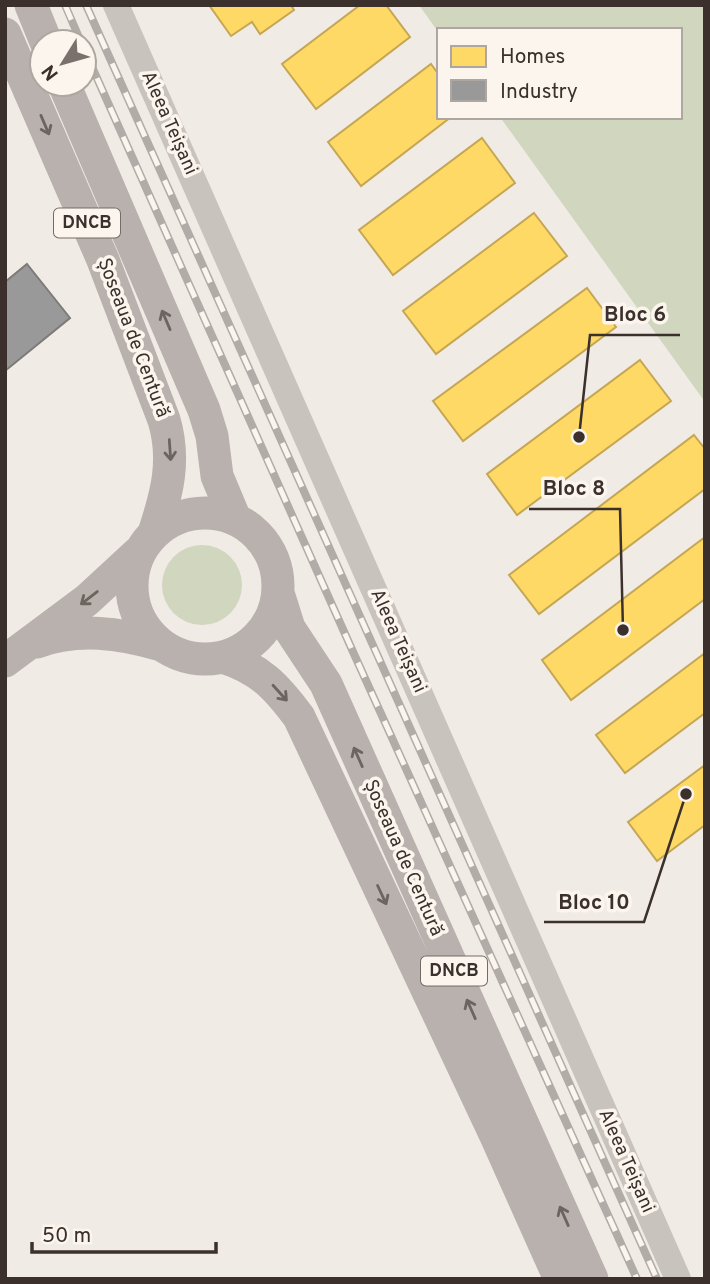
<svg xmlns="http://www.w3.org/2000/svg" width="710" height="1284" font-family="Overpass,sans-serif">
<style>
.green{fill:#d1d6bf}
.homes{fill:#ffd966;stroke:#c4a654;stroke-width:2}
.industry{fill:#999;stroke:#7d7a78;stroke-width:2}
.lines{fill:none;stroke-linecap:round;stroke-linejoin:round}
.minor{stroke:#c9c3be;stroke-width:26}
.major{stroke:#b8b1ad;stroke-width:33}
.rail-casing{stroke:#b1aca8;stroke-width:8}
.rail{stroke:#fbf5ee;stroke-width:5;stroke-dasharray:16;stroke-linecap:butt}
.oneway{stroke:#6d645f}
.labels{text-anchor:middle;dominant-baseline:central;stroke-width:7;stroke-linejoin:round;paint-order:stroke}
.shield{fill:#fbf5ee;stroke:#756b66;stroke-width:2}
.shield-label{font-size:18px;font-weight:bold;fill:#3b302b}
.street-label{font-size:19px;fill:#3b302b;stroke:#fbf5ee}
.leader{fill:none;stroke:#3b302b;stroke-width:2.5}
.callout-dot{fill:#3b302b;stroke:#fbf5ee;stroke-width:2.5}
.callout-label{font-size:21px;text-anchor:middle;font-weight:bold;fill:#3b302b;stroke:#fbf5ee;stroke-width:7;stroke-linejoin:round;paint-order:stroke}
</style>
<rect width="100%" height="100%" fill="#f0ebe5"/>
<path class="green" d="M 419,5 L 705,5 L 705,402 L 500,117 L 680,117 L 680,30 L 439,30 L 439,33 Z
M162 585a40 40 0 1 1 80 0a40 40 0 1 1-80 0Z"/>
<path class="homes" d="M 209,5 L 291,5 L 294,10 L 260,34 L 252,22 L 231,36 Z
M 360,5 L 386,5 L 410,37 L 316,109 L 282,64 Z
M 431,64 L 439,75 L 439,117 L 451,117 L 361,186 L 328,142 Z
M 482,138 L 515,183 L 393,275 L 359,230 Z
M 534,213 L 567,256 L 436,354 L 403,311 Z
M 587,288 L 616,327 L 463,441 L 433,401 Z
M 640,360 L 671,401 L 517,515 L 487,474 Z
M 694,435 L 705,449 L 705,489 L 539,614 L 509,575 Z
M 705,537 L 705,599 L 571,700 L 542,660 Z
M 705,653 L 705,713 L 625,773 L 596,735 Z
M 705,765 L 705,825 L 657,861 L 628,822 Z"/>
<path class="industry" d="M 27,264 L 70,318 L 5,371 L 5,282 Z"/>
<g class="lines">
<path class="minor" d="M 116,5 L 678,1279"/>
<path class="major" d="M 31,5 L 46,42
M 5,34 L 103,260 L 164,420 C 176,460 167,494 154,533
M 64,84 L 204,410 L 212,436 L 217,476 L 235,519
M132 586a73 73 0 1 1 146 0a73 73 0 1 1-146 0Z
M 278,593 L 289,628 L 326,684 L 592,1279
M 37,642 C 78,627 120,633 161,645
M 223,657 C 260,669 276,686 299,717 L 496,1136 L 560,1279
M 5,661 L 87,600 L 139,552"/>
<g class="rail-casing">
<path id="rail" d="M 65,5 L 81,42
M 86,5 L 657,1279
M 84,49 L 354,654 L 637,1279"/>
</g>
<use href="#rail" class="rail"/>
</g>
<defs><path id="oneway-shaft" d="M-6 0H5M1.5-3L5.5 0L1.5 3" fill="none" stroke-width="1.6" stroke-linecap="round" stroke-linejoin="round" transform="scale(1.75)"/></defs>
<g class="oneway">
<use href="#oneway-shaft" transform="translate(45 125) rotate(67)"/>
<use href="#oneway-shaft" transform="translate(166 320) rotate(-113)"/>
<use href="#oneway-shaft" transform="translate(170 450) rotate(86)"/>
<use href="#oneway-shaft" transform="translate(89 598) rotate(142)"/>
<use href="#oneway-shaft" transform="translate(280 693) rotate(48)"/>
<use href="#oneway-shaft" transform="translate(358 757) rotate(-114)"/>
<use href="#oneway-shaft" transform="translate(382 895) rotate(65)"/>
<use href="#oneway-shaft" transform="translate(471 1009) rotate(-114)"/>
<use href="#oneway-shaft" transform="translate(564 1216) rotate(-114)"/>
</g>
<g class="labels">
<g class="shield">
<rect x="54" y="208.5" width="66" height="29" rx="5"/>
<rect x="421" y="956.5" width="66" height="29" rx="5"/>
</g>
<g class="shield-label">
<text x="87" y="223">DNCB</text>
<text x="454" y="971">DNCB</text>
</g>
<g class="street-label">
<text transform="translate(169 123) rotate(66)">Aleea Teișani</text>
<text transform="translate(133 338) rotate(69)">Șoseaua de Centură</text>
<text transform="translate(398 641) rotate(66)">Aleea Teișani</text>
<text transform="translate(403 858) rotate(66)">Șoseaua de Centură</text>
<text transform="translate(626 1161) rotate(66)">Aleea Teișani</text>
</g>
</g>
<path class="leader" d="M579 437L590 335H680M623 630L620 509H529M686 794L644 922H544"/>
<g class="callout-dot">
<circle cx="579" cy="437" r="7"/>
<circle cx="623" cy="630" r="7"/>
<circle cx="686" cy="794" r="7"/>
</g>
<g class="callout-label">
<text x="635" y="321">Bloc 6</text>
<text x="574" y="495">Bloc 8</text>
<text x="594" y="909">Bloc 10</text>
</g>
<rect width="710" height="1284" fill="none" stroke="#3b302b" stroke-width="14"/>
<rect x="437" y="28" width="245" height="91" fill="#fbf5ee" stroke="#aea6a0" stroke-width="2"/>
<rect x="451" y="46" width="35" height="21" fill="#ffd966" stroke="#aea6a0" stroke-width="2"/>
<text x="500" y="63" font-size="21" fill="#3b302b">Homes</text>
<rect x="451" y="80" width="35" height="21" fill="#999999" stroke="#aea6a0" stroke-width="2"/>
<text x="500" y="98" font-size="21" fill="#3b302b">Industry</text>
<g transform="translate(63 63) rotate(233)"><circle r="33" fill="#fbf5ee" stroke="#aea6a0" stroke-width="2"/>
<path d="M0-5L12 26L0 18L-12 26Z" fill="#7a716c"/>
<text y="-10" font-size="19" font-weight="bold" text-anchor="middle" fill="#3b302b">N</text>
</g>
<path d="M32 1242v10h184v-10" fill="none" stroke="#3b302b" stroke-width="3.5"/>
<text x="42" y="1242" font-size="21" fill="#3b302b" stroke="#fbf5ee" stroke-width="5" paint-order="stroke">50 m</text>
</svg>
